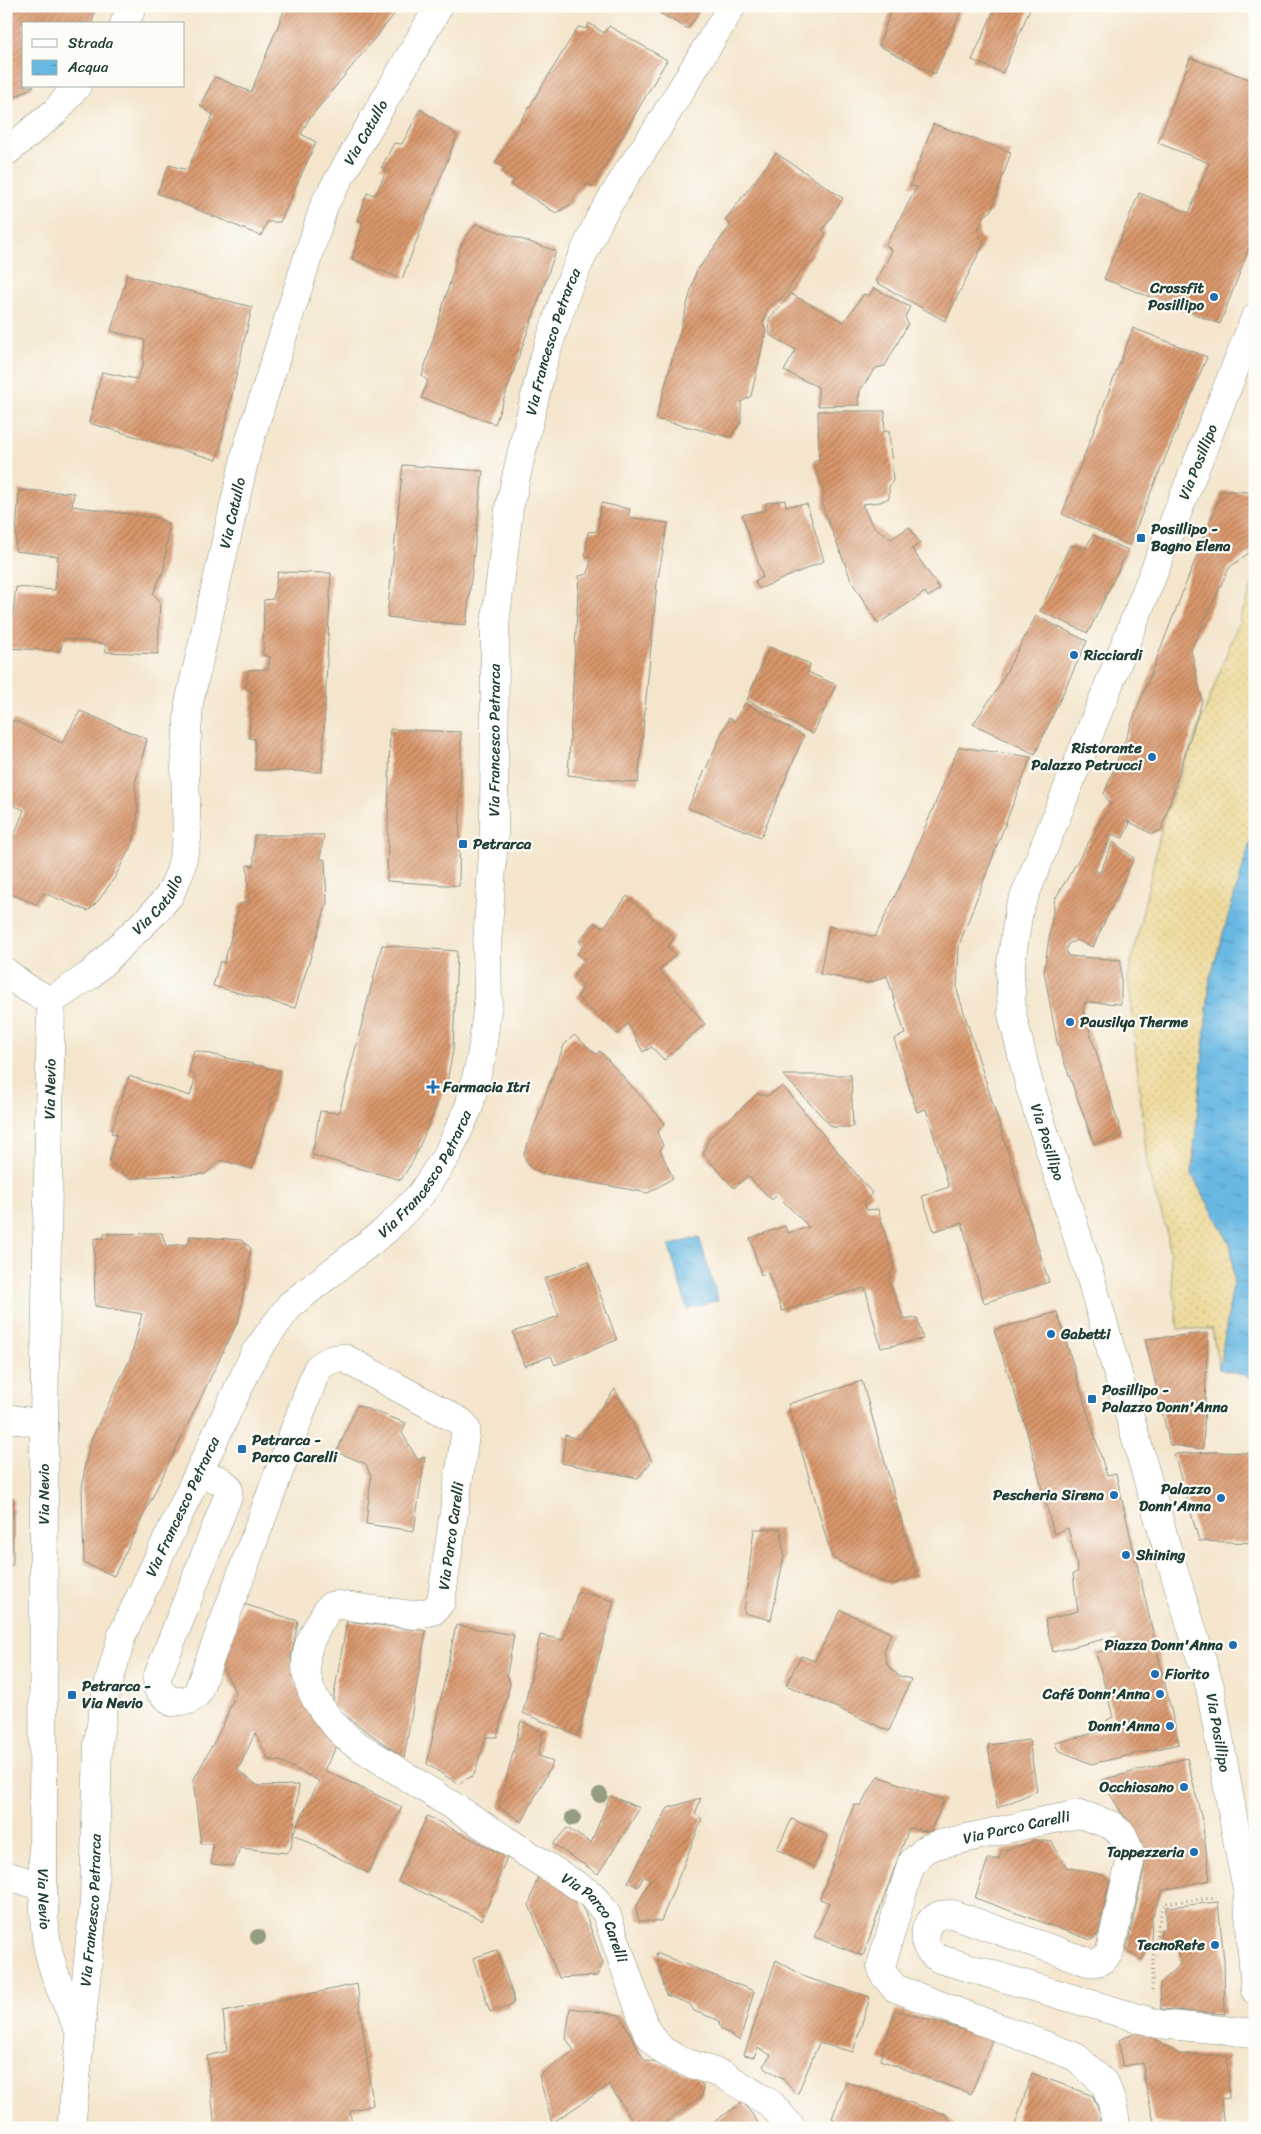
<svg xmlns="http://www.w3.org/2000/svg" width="1261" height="2134" font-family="Sriracha,sans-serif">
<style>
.sand{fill:url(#sand-dots);stroke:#868c69}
.water{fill:url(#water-ripples);stroke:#447a8c}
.building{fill:url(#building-hatch)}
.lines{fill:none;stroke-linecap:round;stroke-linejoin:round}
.minor-casing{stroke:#8a9180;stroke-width:29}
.path{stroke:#8a9180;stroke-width:3;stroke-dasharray:1 4;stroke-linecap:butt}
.minor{stroke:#fff;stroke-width:28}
.tree{fill:#959d81}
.poi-dot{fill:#1f6fb2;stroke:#fdfcf7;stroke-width:2}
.labels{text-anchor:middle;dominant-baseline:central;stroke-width:4.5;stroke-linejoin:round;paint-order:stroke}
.street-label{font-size:15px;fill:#1f3d34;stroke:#fdfcf7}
.poi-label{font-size:15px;font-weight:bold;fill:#1f3d34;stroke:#fdfcf7;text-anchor:start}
</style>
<defs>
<pattern id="sand-dots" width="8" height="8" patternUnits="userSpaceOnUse" patternTransform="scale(1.25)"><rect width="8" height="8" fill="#eeda9e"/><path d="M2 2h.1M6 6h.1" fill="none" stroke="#ccbc89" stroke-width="1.8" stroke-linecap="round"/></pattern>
<pattern id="water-ripples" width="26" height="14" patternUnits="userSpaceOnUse" patternTransform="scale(1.25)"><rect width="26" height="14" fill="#68b8e3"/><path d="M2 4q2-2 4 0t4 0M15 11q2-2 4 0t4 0" fill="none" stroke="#5597b9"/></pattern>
<pattern id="building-hatch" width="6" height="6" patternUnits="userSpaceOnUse" patternTransform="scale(1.25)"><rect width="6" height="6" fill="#d9966b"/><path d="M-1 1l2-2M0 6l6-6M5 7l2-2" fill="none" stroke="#af7c59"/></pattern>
</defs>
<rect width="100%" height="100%" fill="#fdfcf7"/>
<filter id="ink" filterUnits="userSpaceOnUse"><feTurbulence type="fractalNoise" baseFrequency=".02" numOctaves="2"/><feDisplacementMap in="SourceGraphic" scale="10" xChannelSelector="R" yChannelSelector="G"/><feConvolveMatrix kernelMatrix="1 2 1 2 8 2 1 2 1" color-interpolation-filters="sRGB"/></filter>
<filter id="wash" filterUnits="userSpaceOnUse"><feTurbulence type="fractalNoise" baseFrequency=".0096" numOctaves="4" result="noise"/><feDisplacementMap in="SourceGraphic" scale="20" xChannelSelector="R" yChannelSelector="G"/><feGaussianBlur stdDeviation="1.12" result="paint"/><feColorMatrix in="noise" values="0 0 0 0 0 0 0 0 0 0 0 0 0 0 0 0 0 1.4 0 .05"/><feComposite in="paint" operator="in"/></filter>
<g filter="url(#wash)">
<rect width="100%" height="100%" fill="#f4e5cc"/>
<path class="sand" d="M 1255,579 L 1255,828 L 1210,978 L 1192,1174 L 1231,1246 L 1234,1280 L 1219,1369 L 1212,1329 L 1178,1329 L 1167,1231 L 1148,1172 L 1128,977 L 1163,821 Z"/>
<path class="water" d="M 1255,826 L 1255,1384 L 1247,1376 L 1219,1369 L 1234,1280 L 1231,1246 L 1192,1174 L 1210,978 Z
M 699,1237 L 718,1300 L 687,1309 L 669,1246 Z"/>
<g id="blocks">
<path class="building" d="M 6,6 L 96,6 L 92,24 L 24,24 L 24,86 L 34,86 L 7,102 Z
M 286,6 L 401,6 L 309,119 L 301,134 L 316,142 L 280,222 L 267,222 L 261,236 L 157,193 L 169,165 L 187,170 L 213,115 L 200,105 L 215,77 L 251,92 Z
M 662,6 L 703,6 L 688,29 L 660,13 Z
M 892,6 L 963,6 L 935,74 L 879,46 Z
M 996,6 L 1031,6 L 1003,73 L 972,60 Z
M 589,23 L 604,33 L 609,26 L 667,60 L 593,186 L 584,184 L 570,205 L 556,213 L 511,185 L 514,180 L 502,172 L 505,168 L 495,163 L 578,27 L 587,29 Z
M 1190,58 L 1255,81 L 1255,233 L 1220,324 L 1104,279 L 1139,193 L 1189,213 L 1209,163 L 1158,143 Z
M 420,109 L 457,135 L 402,279 L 352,259 L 363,222 L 358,220 L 367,193 L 376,195 L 387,168 L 381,168 L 394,143 L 402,144 Z
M 933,124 L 1011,152 L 991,211 L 983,217 L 979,228 L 979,236 L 985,241 L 945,321 L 876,282 L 892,251 L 886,245 L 917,187 L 910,186 Z
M 776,153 L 843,198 L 823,230 L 826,234 L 782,298 L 776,300 L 768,308 L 763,322 L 766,330 L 751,396 L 741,402 L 741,423 L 730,437 L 656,419 L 696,272 L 731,225 L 725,220 Z
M 476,224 L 556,251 L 495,424 L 421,398 L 428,381 L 422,376 L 461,245 Z
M 127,275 L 252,307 L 217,460 L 89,423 L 102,372 L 136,379 L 143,366 L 145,340 L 111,331 Z
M 874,288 L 910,307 L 905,317 L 908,324 L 885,366 L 876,368 L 860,390 L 858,401 L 860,405 L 818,406 L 818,387 L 784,371 L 796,350 L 770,335 L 769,319 L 791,294 L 844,322 L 864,294 L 869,296 Z
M 1133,328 L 1207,357 L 1129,545 L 1062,514 Z
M 818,411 L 885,411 L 884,432 L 889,431 L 893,481 L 889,487 L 889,498 L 880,502 L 862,504 L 872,525 L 891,539 L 909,527 L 920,543 L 912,549 L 940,589 L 928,597 L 925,592 L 878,624 L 852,582 L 823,508 L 823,489 L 813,462 L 819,460 Z
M 403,465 L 483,471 L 466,625 L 387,617 Z
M 19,490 L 74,493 L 72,506 L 157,518 L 169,524 L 164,569 L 153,594 L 160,601 L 158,654 L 106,652 L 105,644 L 64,638 L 60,651 L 9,648 L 16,587 L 55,590 L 58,556 L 15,551 Z
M 1222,491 L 1255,492 L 1255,548 L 1229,568 L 1191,649 L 1202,701 L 1161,830 L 1152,834 L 1126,820 L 1130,823 L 1123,838 L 1112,834 L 1095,870 L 1100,873 L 1113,842 L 1134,858 L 1093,947 L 1077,940 L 1068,944 L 1066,950 L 1068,956 L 1121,960 L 1121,1004 L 1086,1002 L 1083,1010 L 1122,1135 L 1094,1144 L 1057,1042 L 1044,971 L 1055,899 L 1111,805 L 1104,794 Z
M 785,500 L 786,506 L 807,504 L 824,561 L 759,589 L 755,581 L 763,577 L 742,515 L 766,510 L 766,503 Z
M 601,503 L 630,509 L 628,517 L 668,523 L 657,583 L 638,783 L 568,775 L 579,576 L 588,574 L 591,558 L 585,556 L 588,532 L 598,531 Z
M 1093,535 L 1128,550 L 1088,633 L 1040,611 L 1070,545 L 1085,549 Z
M 278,572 L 331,573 L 322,772 L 255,770 L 255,739 L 249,738 L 252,691 L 246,689 L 248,670 L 268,669 L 270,657 L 263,655 L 264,600 L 273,599 Z
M 1036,616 L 1087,641 L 1035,754 L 973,724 L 996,691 Z
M 769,647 L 810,664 L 808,672 L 836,685 L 813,734 L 747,700 Z
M 745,703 L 804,736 L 761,837 L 688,808 L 729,718 L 735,721 Z
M 80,711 L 147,739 L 135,784 L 138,811 L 133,842 L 115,877 L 99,900 L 88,911 L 44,893 L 36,904 L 6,892 L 6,873 L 10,866 L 6,863 L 6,856 L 24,810 L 6,802 L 6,736 L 13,720 L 62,743 Z
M 390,729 L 461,732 L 459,886 L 387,881 Z
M 959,747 L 1031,757 L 959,945 L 957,990 L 1049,1282 L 984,1303 L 962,1223 L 934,1231 L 922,1196 L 949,1187 L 926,1109 L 917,1112 L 894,1039 L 905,1034 L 887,976 L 868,983 L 820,974 L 829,926 L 875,937 L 905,875 Z
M 254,835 L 324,835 L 320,858 L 325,860 L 327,903 L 295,1008 L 213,986 L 220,961 L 224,963 L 240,904 L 249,901 L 247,865 L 254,866 Z
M 627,896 L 674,937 L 668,947 L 676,955 L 660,970 L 705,1024 L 664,1060 L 652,1047 L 643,1052 L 628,1024 L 617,1034 L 577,997 L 584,986 L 574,974 L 585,959 L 577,954 L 583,946 L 579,941 L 594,923 L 604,927 Z
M 382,945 L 457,951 L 453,1050 L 447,1082 L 414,1159 L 401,1180 L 312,1155 L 320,1111 L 339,1113 Z
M 574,1035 L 596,1054 L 600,1051 L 665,1123 L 657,1133 L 663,1145 L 660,1150 L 673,1178 L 648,1193 L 541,1173 L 532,1169 L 526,1162 L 524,1154 L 527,1145 L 564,1045 Z
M 194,1050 L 281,1071 L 252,1169 L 221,1160 L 205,1174 L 129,1178 L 109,1161 L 117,1134 L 111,1133 L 129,1076 L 190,1096 L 196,1076 L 189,1072 Z
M 783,1075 L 851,1075 L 853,1127 L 832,1127 Z
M 783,1086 L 872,1193 L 864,1203 L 867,1210 L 878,1209 L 894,1266 L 889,1281 L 904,1320 L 917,1318 L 923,1339 L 881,1348 L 865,1288 L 782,1311 L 768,1273 L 761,1275 L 750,1238 L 785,1226 L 788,1233 L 809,1227 L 777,1195 L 772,1200 L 748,1176 L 734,1188 L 703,1154 L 709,1138 L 757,1094 L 767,1096 Z
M 162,1233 L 166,1246 L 188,1244 L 190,1236 L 241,1240 L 251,1248 L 239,1319 L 114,1576 L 84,1563 L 82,1490 L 85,1465 L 90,1442 L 131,1357 L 142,1314 L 95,1306 L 94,1239 L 104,1238 L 104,1234 Z
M 588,1261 L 617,1340 L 555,1365 L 551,1356 L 524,1366 L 513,1332 L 559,1316 L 544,1279 Z
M 1057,1312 L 1107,1476 L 1116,1474 L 1179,1744 L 1091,1764 L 1058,1750 L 1055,1743 L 1107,1730 L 1107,1720 L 1113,1717 L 1096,1653 L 1118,1647 L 1116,1636 L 1053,1652 L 1045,1620 L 1078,1611 L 1073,1574 L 1078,1571 L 1068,1528 L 1054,1534 L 1026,1428 L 994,1330 Z
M 1208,1333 L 1203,1449 L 1170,1445 L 1145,1339 Z
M 862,1381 L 917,1576 L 890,1585 L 832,1558 L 788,1404 Z
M 615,1389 L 652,1461 L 638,1478 L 562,1463 L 565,1435 L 579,1439 Z
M 357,1405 L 406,1423 L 402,1433 L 418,1460 L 425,1457 L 414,1531 L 366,1524 L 371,1477 L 366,1464 L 337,1452 Z
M 1213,1452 L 1255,1453 L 1255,1543 L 1199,1541 L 1174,1454 Z
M 6,1498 L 13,1498 L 13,1565 L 6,1565 Z
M 754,1529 L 781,1529 L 784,1557 L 771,1620 L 744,1613 Z
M 578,1591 L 614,1601 L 578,1736 L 523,1713 L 540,1635 L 563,1640 Z
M 244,1604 L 298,1621 L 291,1658 L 295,1684 L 337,1746 L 324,1770 L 402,1807 L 368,1873 L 293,1834 L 319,1781 L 280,1761 L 269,1760 L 255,1733 L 238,1770 L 258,1786 L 299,1785 L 291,1848 L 286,1853 L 240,1848 L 234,1866 L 211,1864 L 213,1844 L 201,1844 L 193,1781 L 222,1727 L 236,1693 L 222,1666 Z
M 841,1610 L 891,1633 L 884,1651 L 888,1666 L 899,1676 L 911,1679 L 889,1731 L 786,1685 L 801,1656 L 815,1661 Z
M 347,1621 L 426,1631 L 404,1758 L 332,1706 Z
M 456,1625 L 514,1635 L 507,1674 L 510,1684 L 497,1737 L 486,1737 L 474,1775 L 458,1784 L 427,1764 Z
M 521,1721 L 543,1733 L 538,1755 L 553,1762 L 522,1822 L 499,1807 Z
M 1029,1740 L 1037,1791 L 997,1808 L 988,1745 Z
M 1187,1758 L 1202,1820 L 1210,1880 L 1163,1890 L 1152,1917 L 1151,1944 L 1142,1960 L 1126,1951 L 1145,1865 L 1141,1843 L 1101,1780 Z
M 878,1776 L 944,1800 L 930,1832 L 909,1828 L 863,1956 L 814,1937 L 829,1903 L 820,1899 L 854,1805 L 861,1805 Z
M 6,1790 L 9,1791 L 7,1806 L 6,1806 Z
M 610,1796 L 640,1808 L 598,1874 L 553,1844 L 567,1828 L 591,1843 Z
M 701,1798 L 695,1814 L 702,1819 L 661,1921 L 639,1921 L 636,1908 L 650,1879 L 644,1876 L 638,1887 L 628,1882 L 668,1808 Z
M 427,1816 L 507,1857 L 482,1920 L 398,1881 Z
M 792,1819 L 827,1835 L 814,1867 L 777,1849 Z
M 1039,1840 L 1052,1842 L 1066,1867 L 1103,1875 L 1109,1882 L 1098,1935 L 1091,1940 L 975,1898 L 988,1859 L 999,1859 L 1002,1851 Z
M 539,1873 L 580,1898 L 603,1964 L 597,1976 L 559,1978 L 529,1905 Z
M 1218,1902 L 1224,1961 L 1225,2014 L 1161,2009 L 1160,1984 L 1181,1963 L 1178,1947 L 1160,1945 L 1161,1929 L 1166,1929 L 1166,1907 Z
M 497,1950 L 513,1995 L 514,2003 L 508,2007 L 490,2012 L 473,1958 Z
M 656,1953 L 754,1991 L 740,2041 L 721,2029 L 718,2020 L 694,2011 L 690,2004 L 666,1995 Z
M 776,1960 L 807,1978 L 870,1997 L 853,2052 L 819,2043 L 797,2095 L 782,2078 L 763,2066 L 771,2055 L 758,2048 L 754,2057 L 744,2055 Z
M 357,1984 L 373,2105 L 350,2111 L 352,2128 L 215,2128 L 207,2056 L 227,2051 L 223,2012 Z
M 570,2008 L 620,2015 L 645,2061 L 660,2063 L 697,2077 L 703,2086 L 702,2096 L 658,2128 L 634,2122 L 609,2085 L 552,2123 L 539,2076 L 574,2051 L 566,2038 Z
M 895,2010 L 993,2038 L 971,2094 L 880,2060 Z
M 1140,2030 L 1179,2054 L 1227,2056 L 1229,2098 L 1221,2099 L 1224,2128 L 1178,2128 L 1178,2124 L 1154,2122 L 1144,2079 L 1143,2063 L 1122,2066 L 1119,2040 Z
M 1032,2073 L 1093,2096 L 1101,2115 L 1096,2128 L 1014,2128 Z
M 846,2082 L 945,2114 L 956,2128 L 842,2128 L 832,2118 Z
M 743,2102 L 762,2128 L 705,2128 Z"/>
</g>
</g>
<g filter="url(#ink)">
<use href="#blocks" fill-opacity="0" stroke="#8a9180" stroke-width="1"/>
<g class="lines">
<g class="minor-casing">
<g id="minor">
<path d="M 124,24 L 133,6"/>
<path d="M 6,152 L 55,112 L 77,86"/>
<path id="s1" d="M 1255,318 L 1019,910 L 1010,970 L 1012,1014 L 1029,1084 L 1091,1279 L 1168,1552 L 1210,1687 L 1240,1856 L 1247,1888 L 1255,1990"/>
<path d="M 6,972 L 25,987 L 51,1001"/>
<path id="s2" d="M 51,1001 L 90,975 L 152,915 L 169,896 L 180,872 L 187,839 L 185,768 L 189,703 L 247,449 L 325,203 L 439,6"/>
<path id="s3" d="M 51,1001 L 44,1424 L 43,1887 C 44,1904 44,1921 46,1938 C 51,1972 66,2003 81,2034"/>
<path d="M 6,1418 L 44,1424"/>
<path id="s4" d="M 199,1474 L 220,1480 L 228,1487 L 228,1496 L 157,1678 L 158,1689 L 172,1702 L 189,1700 L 197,1694 L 317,1369 C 326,1361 332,1358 344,1358 L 461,1422 L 466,1428 L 441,1602 L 433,1611 L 413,1615 L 339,1605 L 331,1606 L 327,1610 C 321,1622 311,1635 308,1648 C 298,1686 325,1718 351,1741 L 592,1895 L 606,1913 L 647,2032 L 662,2050 L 679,2060 L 724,2075 L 771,2104 L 792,2128"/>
<path d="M 6,1875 L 43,1887"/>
<path id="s5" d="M 71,2128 L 94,1901 L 98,1743 L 106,1693 L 122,1635 L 255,1353 L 290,1305 L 386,1230 L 421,1194 L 448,1153 L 469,1107 L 481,1058 L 488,1003 L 487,945 L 494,836 L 495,625 L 509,509 L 521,455 L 544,359 L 568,287 L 600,218 L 628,172 L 654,134 L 732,6"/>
<path id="s6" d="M 1115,2128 L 1115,2117 L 1112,2103 L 1105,2084 L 1076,2057 L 895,1988 L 884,1975 L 881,1966 L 911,1864 L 925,1850 L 936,1845 L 1034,1823 L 1080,1814 L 1111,1825 L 1123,1835 L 1129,1850 L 1130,1862 L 1110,1951 C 1105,1960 1098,1964 1088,1962 L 952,1914 C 949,1914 943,1914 940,1915 C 919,1924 920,1949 940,1959 L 1158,2024 L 1255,2033"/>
</g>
</g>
<path class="path" d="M 1152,1990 C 1152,1962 1155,1929 1165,1903 L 1215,1898"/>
<use href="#minor" class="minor"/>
</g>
<g class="tree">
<circle cx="600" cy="1795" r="8"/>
<circle cx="573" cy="1818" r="8"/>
<circle cx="258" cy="1937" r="8"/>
</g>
</g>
<g class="poi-dot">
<circle cx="1214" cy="297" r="5"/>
<rect x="1136" y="533" width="10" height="10" rx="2.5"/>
<circle cx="1074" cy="655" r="5"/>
<circle cx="1152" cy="757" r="5"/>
<rect x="458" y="839" width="10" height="10" rx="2.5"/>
<circle cx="1070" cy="1022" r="5"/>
<path d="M430.5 1079.5h5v5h5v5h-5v5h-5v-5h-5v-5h5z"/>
<circle cx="1051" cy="1334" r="5"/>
<rect x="1087" y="1394" width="10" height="10" rx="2.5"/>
<rect x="237" y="1444" width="10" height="10" rx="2.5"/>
<circle cx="1114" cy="1495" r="5"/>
<circle cx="1221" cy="1498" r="5"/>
<circle cx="1126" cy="1555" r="5"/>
<circle cx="1233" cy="1645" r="5"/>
<circle cx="1155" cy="1674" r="5"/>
<circle cx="1160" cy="1694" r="5"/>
<rect x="67" y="1690" width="10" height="10" rx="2.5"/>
<circle cx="1170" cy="1726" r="5"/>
<circle cx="1184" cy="1787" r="5"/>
<circle cx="1194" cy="1852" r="5"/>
<circle cx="1215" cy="1945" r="5"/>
</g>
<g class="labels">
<g class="street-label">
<text stroke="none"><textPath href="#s2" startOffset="955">Via Catullo</textPath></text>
<text stroke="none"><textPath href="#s5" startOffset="1914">Via Francesco Petrarca</textPath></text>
<text transform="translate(1198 462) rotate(-68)">Via Posillipo</text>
<text stroke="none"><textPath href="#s2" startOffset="550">Via Catullo</textPath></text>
<text stroke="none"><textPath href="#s5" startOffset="1509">Via Francesco Petrarca</textPath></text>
<text stroke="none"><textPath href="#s2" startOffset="145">Via Catullo</textPath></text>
<text transform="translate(50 1089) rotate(-89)">Via Nevio</text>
<text stroke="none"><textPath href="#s1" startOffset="875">Via Posillipo</textPath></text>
<text stroke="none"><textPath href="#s5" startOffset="1059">Via Francesco Petrarca</textPath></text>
<text transform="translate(44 1494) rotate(-90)">Via Nevio</text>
<text stroke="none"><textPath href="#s5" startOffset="639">Via Francesco Petrarca</textPath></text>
<text transform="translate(451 1536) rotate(-82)">Via Parco Carelli</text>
<text stroke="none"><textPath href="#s1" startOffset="1490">Via Posillipo</textPath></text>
<text stroke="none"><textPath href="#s6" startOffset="526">Via Parco Carelli</textPath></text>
<text stroke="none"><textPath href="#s3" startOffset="898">Via Nevio</textPath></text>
<text stroke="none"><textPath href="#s5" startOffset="219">Via Francesco Petrarca</textPath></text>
<text stroke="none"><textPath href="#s4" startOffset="1565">Via Parco Carelli</textPath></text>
</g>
<g class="poi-label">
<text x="1204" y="288" text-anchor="end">Crossfit<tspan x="1204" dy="17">Posillipo</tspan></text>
<text x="1151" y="529">Posillipo -<tspan x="1151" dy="17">Bagno Elena</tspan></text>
<text x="1084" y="655">Ricciardi</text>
<text x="1142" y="748" text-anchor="end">Ristorante<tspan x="1142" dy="17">Palazzo Petrucci</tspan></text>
<text x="473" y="844">Petrarca</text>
<text x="1080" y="1022">Pausilya Therme</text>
<text x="443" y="1087">Farmacia Itri</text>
<text x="1061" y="1334">Gabetti</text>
<text x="1102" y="1390">Posillipo -<tspan x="1102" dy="17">Palazzo Donn'Anna</tspan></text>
<text x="252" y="1440">Petrarca -<tspan x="252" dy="17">Parco Carelli</tspan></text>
<text x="1211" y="1489" text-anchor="end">Palazzo<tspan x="1211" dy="17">Donn'Anna</tspan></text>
<text x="1104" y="1495" text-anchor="end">Pescheria Sirena</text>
<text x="1136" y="1555">Shining</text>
<text x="1223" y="1645" text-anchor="end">Piazza Donn'Anna</text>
<text x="1165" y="1674">Fiorito</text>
<text x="82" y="1686">Petrarca -<tspan x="82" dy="17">Via Nevio</tspan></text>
<text x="1150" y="1694" text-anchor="end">Café Donn'Anna</text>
<text x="1160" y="1726" text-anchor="end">Donn'Anna</text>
<text x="1174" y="1787" text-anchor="end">Occhiosano</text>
<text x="1184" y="1852" text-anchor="end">Tappezzeria</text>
<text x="1205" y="1945" text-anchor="end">TecnoRete</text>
</g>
</g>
<rect width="1261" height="2134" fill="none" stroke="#fdfcf7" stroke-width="25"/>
<rect x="22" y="22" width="162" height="65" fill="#fdfcf7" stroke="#a4b0a9"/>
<rect x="32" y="39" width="25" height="8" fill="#ffffff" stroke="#a4b0a9"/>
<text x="68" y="48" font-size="15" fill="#1f3d34">Strada</text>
<rect x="32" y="60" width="25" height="15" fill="url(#water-ripples)" stroke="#a4b0a9"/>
<text x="68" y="72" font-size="15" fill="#1f3d34">Acqua</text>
</svg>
